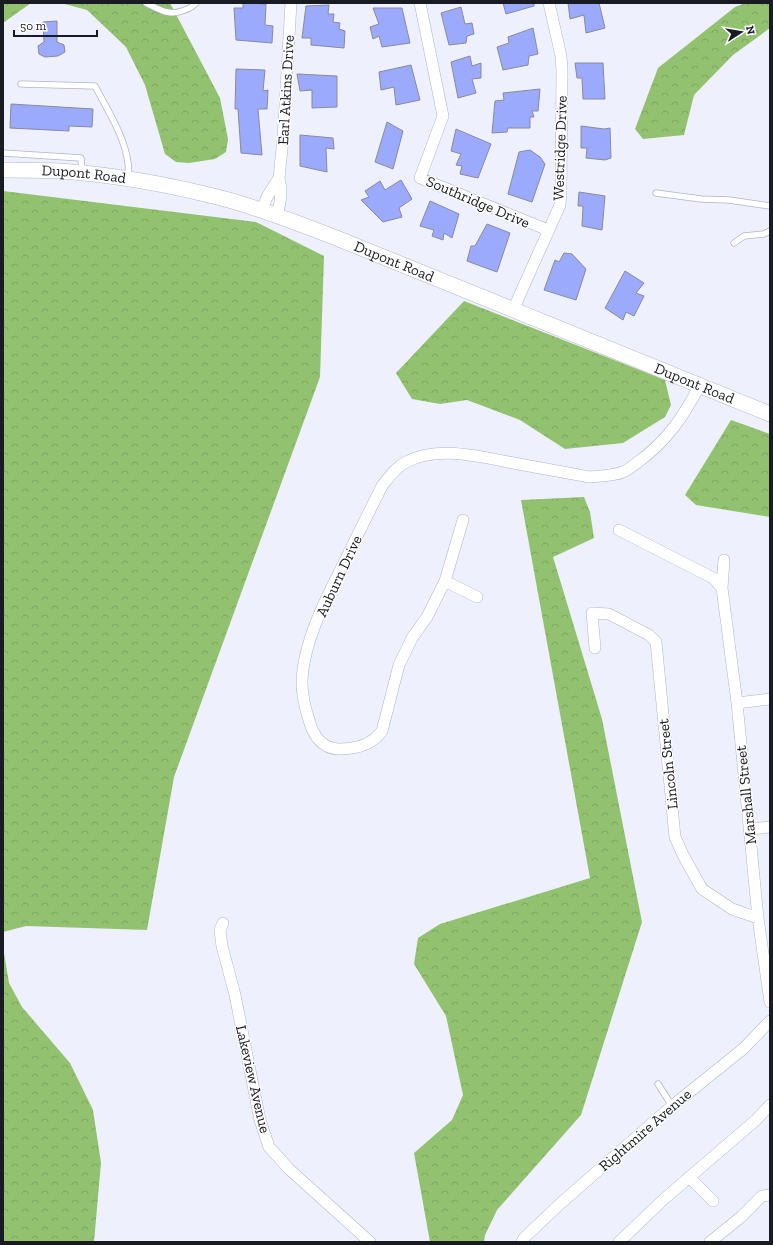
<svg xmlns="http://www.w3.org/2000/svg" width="773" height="1245" font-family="'Zilla Slab',serif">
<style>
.forest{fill:url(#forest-crowns)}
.building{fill:#9caafe;stroke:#868a9c}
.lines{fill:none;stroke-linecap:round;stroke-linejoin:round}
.lane-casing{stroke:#b0b4c8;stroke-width:7}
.street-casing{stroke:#b0b4c8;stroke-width:12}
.secondary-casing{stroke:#b0b4c8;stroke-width:16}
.lane{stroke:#fff;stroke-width:5.5}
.street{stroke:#fff;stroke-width:11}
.secondary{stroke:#fff;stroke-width:15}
.labels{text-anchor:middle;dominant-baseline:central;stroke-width:3;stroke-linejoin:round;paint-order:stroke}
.street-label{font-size:15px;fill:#191b22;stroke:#fefefe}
</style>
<defs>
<pattern id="forest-crowns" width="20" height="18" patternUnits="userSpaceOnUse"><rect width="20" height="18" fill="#92c26f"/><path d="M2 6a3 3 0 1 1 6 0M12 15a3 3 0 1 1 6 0" fill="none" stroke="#7da660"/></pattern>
</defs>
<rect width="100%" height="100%" fill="#eef0fd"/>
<path class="forest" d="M 3,3 L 31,3 L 3,23 Z
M 61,3 L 170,3 L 220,98 L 228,139 L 226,152 L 215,159 L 189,163 L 176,162 L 165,154 L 145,85 L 126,47 L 87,10 Z
M 746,3 L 770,3 L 770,28 L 733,55 L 694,95 L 684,135 L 643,139 L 635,129 L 658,68 L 735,7 Z
M 3,191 L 256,222 L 324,256 L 320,377 L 174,777 L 147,930 L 26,926 L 3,932 Z
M 464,301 L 665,380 L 671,405 L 665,417 L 623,443 L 565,449 L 520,420 L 467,400 L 440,404 L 412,399 L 396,373 Z
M 731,420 L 770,434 L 770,517 L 696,505 L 685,495 Z
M 584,497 L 590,512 L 594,538 L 553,557 L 602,719 L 642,922 L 581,1115 L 497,1210 L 485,1235 L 484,1242 L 430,1242 L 414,1153 L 452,1120 L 463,1095 L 446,1016 L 414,964 L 418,938 L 440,924 L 590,878 L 521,500 Z
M 3,947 L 9,983 L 22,1007 L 70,1063 L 93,1110 L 101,1163 L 94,1242 L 3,1242 Z"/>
<path class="building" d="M 243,3 L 266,4 L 265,25 L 273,26 L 272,43 L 236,40 L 234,8 L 243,8 Z
M 503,3 L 534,3 L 534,6 L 506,14 Z
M 568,3 L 599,3 L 605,28 L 586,33 L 584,15 L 570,19 Z
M 329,5 L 328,14 L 334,14 L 333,22 L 340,23 L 339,29 L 345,31 L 344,48 L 311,45 L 311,38 L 302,38 L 306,6 Z
M 461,7 L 465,24 L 472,23 L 474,34 L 467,36 L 466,43 L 449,45 L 441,13 Z
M 373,8 L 402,8 L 410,43 L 382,47 L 379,36 L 373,39 L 370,27 L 379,24 Z
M 57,21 L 57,42 L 64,45 L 65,52 L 58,56 L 45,57 L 39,54 L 38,46 L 44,42 L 43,22 Z
M 533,28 L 538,54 L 529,56 L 528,65 L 503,70 L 497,47 L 509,43 L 508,37 Z
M 470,56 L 472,66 L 481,63 L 481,78 L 472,79 L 476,93 L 458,98 L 451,62 Z
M 575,63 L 603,63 L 605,99 L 583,99 L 582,78 L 577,78 Z
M 411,65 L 420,100 L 396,105 L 394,87 L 381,90 L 379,72 Z
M 236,69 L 265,70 L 263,91 L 268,90 L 267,109 L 258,109 L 262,155 L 241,153 L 238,109 L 235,109 Z
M 297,74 L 337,76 L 337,107 L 312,108 L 312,90 L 300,91 Z
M 540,89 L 538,111 L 532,111 L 534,117 L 530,117 L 530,128 L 508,128 L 507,132 L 492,133 L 495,101 L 504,100 L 503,93 Z
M 11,104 L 93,109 L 92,127 L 69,126 L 69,131 L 10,128 Z
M 387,122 L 403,131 L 393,169 L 375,162 Z
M 581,126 L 604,129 L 610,128 L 611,158 L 605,160 L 586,158 L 587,148 L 581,148 Z
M 456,129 L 491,144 L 478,178 L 460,174 L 462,166 L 456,165 L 461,154 L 451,151 Z
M 300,135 L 333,138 L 334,149 L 326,148 L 327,172 L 300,166 Z
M 530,150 L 540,157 L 545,164 L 532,202 L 508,194 L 519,152 Z
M 401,180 L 412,199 L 399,208 L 402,217 L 383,222 L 361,200 L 369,197 L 365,191 L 380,181 L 385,190 Z
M 579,192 L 605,196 L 602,230 L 582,226 L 583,206 L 578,206 Z
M 430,201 L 459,214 L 452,238 L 444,233 L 443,240 L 432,236 L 434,230 L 420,226 Z
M 487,224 L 510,233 L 497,272 L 467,261 L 471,246 L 475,246 Z
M 564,253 L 572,254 L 586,269 L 576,300 L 544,290 L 555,260 L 559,262 Z
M 625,271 L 644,283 L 636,293 L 644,296 L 634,316 L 626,312 L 623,320 L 605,308 Z"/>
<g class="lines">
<g class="lane-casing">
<path id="lane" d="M 146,3 C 158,9 168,16 182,11 C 188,9 191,8 196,3
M 21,84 L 95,86 C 107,109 125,137 128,163 C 129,168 128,173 128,178
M 3,153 L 81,158 L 82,172
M 656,193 L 701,199 L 729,200 L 770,206
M 734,243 L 744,236 L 764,234 L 770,231
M 658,1084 L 672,1106"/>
</g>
<g class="street-casing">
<path id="street" d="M 420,3 L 443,116 L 420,178 L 548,230
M 262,210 L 267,197 L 279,178
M 277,215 L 280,203 L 281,189 L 279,178 L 283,139 L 291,3
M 513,310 L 560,205 L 561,191 L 562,70 L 561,56 L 549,3
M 463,520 L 445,581 L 427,617 L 412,638 L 399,665 L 382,731 C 372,745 356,749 339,749 C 323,749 313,736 309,720 C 305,708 302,694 302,682 C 303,643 326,598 343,565 C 356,538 369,512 382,486 C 389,477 396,467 406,462 C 439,445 479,457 514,463 C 539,468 564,472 589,477 C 601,476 612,476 623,472 C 628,470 634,465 638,462 C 668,440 683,417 700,385
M 619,530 L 713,578 L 722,588 L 737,703 L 758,918 L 770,1002
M 445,581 L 477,597
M 722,588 L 724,560
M 595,648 L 592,613 L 609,614 L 649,635 L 656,642 L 675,837 L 683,855 L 702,889 L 732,909 L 758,918
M 737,703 L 770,699
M 750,829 L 770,827
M 223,923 L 220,930 L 222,946 L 235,995 L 260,1120 L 269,1147 L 289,1169 L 370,1242
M 689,1177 L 713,1201
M 522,1242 L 524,1238 L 561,1203 L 672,1106 L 743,1049 L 770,1021
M 619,1242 L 664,1199 L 756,1120 L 770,1105
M 710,1242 L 741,1217 L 762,1196 L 770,1195"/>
</g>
<g class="secondary-casing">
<g id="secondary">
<path id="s1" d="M 3,170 C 22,170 42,170 61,171 C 116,175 171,185 225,199 C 262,209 298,223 334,237 L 770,414"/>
</g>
</g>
<use href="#lane" class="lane"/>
<use href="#street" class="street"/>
<use href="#secondary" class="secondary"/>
</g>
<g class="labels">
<g class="street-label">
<text transform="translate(286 90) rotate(-87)">Earl Atkins Drive</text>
<text transform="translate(560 148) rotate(-88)">Westridge Drive</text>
<text stroke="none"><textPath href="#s1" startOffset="81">Dupont Road</textPath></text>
<text transform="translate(478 202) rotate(23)">Southridge Drive</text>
<text stroke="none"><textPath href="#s1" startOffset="405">Dupont Road</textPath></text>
<text stroke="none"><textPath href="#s1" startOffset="729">Dupont Road</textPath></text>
<text transform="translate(339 576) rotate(-65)">Auburn Drive</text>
<text transform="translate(668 764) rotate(-96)">Lincoln Street</text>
<text transform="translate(746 795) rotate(-96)">Marshall Street</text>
<text transform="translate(253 1079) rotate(77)">Lakeview Avenue</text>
<text transform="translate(645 1130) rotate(-41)">Rightmire Avenue</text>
</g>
</g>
<rect width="773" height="1245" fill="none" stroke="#191b22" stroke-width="8"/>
<g transform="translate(741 32) rotate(78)" stroke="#fefefe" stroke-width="3" paint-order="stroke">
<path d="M0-3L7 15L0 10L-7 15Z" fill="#191b22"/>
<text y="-6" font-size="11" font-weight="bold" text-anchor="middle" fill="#191b22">N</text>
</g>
<path d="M14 30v6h83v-6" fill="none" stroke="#191b22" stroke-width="2"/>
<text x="20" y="30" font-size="12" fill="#191b22" stroke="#fefefe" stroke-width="3" paint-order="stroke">50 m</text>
</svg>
